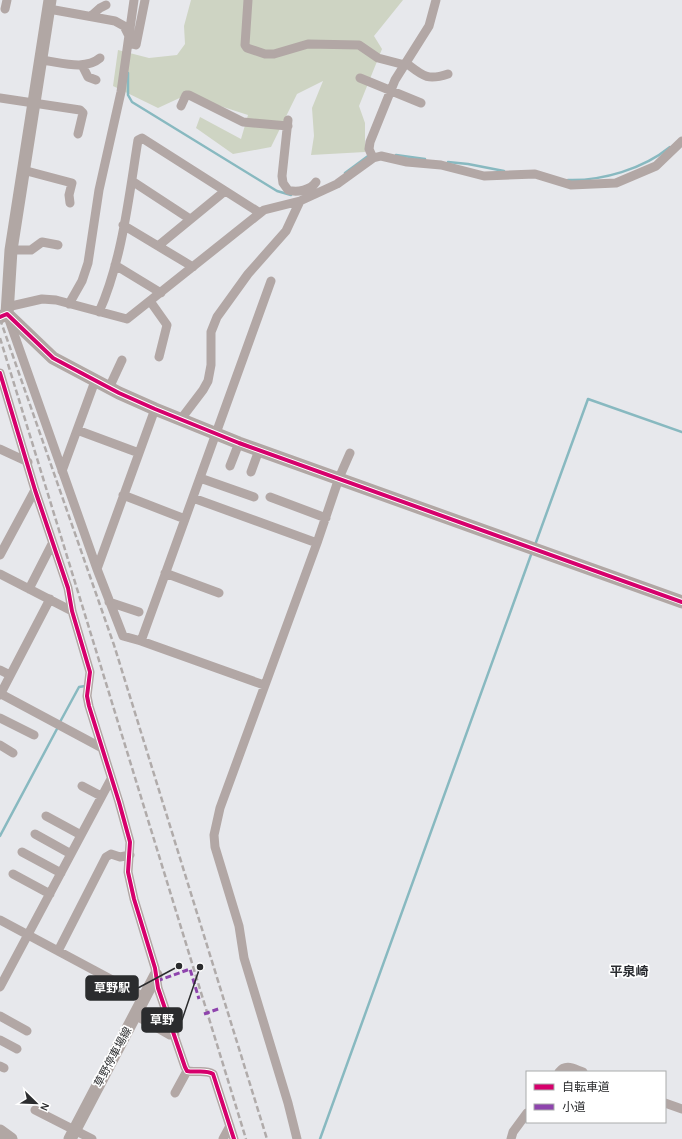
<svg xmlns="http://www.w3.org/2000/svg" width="682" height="1139" font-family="Karla,'Noto Sans JP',sans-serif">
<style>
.green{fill:#ced4c3}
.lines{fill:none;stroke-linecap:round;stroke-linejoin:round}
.stream{stroke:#88b9c0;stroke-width:2.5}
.street{stroke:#b2a7a5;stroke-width:9}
.secondary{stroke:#b1a7a4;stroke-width:13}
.rail{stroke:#b0abaa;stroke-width:2.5;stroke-dasharray:6 3;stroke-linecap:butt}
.quiet{stroke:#8e44ad;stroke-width:3;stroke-dasharray:6 3;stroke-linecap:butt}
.cycleway-casing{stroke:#fff;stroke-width:6}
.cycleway{stroke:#d6006c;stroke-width:4}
.labels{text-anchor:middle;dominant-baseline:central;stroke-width:3.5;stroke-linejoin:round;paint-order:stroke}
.street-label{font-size:11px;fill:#2b2c2e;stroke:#fff}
.quarter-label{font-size:13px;font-weight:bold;fill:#2a2c31;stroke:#fff}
.leader{fill:none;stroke:#2b2c2e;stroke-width:1.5}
.callout-dot{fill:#2b2c2e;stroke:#fff;stroke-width:1.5}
.callout{fill:#2b2c2e;stroke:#2b2c2e;stroke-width:1.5}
.callout-label{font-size:12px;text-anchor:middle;font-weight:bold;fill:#fff}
</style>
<rect width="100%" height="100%" fill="#e7e8ec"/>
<path class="green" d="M 191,0 L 403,0 L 374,36 L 382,49 L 359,106 L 365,123 L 365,152 L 311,155 L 314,136 L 312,108 L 323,81 L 297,94 L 271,147 L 233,154 L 196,128 L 200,117 L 241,139 L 248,115 L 186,95 L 158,108 L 113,86 L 118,50 L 149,58 L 177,55 L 185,44 L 184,26 Z"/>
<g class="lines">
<path class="stream" d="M 128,73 L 128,95 L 132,102 L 277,191 L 291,195
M 396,155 L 425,159
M 448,162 L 468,164 L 504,171
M 345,173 L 368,156
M 568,180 C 602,181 643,169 670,147
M 535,545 L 588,399 L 682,432
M 60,722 L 79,687 L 85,686
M 0,836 L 58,727
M 320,1139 L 532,552"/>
<path class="street" d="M 248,0 L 245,45 L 247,48 L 265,54 L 274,54 L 308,44 L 359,45 L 378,58 L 405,65
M 5,9 L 7,0
M 49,9 L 115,21 L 124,26 L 129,36
M 91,16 L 100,8 L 106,5
M 128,43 L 136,45 L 145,0
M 41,60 C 60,62 85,71 100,58
M 406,63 C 423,76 427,81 448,74
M 82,65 L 88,77 L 96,80
M 360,78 L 421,103
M 0,98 L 80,110 L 83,113 L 78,134
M 181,106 L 186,95 L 189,95 L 243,122 L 288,126
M 288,120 L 282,176 L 283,183 L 288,190 C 297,193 311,190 316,182
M 373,158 L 369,149 L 370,142 L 395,80 L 429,26 L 436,0
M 23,170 L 72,183 L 69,195 L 70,203
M 132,181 L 190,219
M 123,225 L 193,267
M 158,246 L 225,191
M 11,250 L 31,250 L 42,242 L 58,245
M 115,265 L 161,293
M 150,301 L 167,325 L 159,357
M 69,304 L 82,281 L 88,263 L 99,190 L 121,92 L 134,0
M 7,307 L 42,299 L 56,300 L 127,319 L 264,210 L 300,201
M 99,312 C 122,261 129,196 138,140 L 142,138 L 260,213
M 7,314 L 97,569
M 0,373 L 35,490 L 68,588 L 72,611 L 90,672 L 87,696 L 89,706 L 119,802 L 130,842 L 128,872 L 134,899 L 155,968 L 158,988 L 185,1067 L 187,1071 C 196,1073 205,1069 213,1074 L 234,1139
M 109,388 L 122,360
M 155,409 L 97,569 L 123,636 L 141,641 L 264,685
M 181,419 L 203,390 L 208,381 L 211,365 L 211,332 L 217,317 L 248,274 L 286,231 L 300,201 L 337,184 L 373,158 L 381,156 L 407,162 L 441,165 L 484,176 L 535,174 L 571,185 L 616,183 L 656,166 L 682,141
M 77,430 L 139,453
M 0,449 L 28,462
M 230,466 L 239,443
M 62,471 L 95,381
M 251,472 L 259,450
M 200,478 L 254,497
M 123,495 L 185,519
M 270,497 L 326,518
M 193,498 L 317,543
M 0,555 L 35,490
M 165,573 L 219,593
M 0,574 L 72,611
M 29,589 L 52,544
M 109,602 L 139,612
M 141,641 L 271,281
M 0,670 L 10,675
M 1,694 L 102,748
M 0,695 L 50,599
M 0,718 L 34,735
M 0,745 L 13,753
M 82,786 L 101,796
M 46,816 L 81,835
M 35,834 L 71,854
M 22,852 L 61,873
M 13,874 L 50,894
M 0,920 L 144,997
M 58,951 L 106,857 L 111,854 L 120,857 L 130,855
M 0,987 L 111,779
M 135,1015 L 170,1035 L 175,1035
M 0,1016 L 27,1031
M 0,1040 L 17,1049
M 0,1066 L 4,1068
M 559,1072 C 566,1063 574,1069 583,1072
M 175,1093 L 187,1071
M 665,1103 L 682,1109
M 35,1110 L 92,1139
M 223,1139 L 230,1126
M 297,1139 L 288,1103 L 244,958 L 239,926 L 215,847 L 214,835 L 220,808 L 317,543 L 339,478 L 350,453
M 511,1139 L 513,1132 L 527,1113"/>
<path class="secondary" d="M 7,314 L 11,250 L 50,0
M 0,317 L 7,314 L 53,358 L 119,393 L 155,409 L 239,443 L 682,602
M 0,1131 L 11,1139
M 70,1139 L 156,975"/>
<path class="rail" d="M 0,319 L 114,645 L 267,1139
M 0,338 L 246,1139"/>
<path class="quiet" d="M 157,981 L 190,969 L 199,999
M 204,1014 L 221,1008"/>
<g class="cycleway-casing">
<path id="cycleway" d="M 0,317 L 7,314 L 53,358 L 119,393 L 155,409 L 239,443 L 682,602
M 0,373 L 35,490 L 68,588 L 72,611 L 90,672 L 87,696 L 89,706 L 119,802 L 130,842 L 128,872 L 134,899 L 155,968 L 158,988 L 185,1067 L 187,1071 C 196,1073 205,1069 213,1074 L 234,1139"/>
</g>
<use href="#cycleway" class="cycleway"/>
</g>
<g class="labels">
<g class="street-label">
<text transform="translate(113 1057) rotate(-62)">草野停車場線</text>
</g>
<g class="quarter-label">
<text x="629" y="971">平泉崎</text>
</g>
</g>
<path class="leader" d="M179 966L138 988M200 967L182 1020"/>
<g class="callout-dot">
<circle cx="179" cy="966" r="4"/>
<circle cx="200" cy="967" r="4"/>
</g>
<g class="callout">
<rect x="86" y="976" width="52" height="24" rx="4"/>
<rect x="142" y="1008" width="40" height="24" rx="4"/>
</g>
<g class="callout-label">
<text x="112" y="992">草野駅</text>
<text x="162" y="1024">草野</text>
</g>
<rect x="526" y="1071" width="140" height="52" fill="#ffffff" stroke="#aaabab"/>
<rect x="534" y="1084" width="20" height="6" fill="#d6006c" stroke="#aaabab"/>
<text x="562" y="1091" font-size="12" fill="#2b2c2e">自転車道</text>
<rect x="534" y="1104" width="20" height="6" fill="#8e44ad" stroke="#aaabab"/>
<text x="562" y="1111" font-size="12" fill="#2b2c2e">小道</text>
<g transform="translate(36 1103) rotate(113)" stroke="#ffffff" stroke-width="3" paint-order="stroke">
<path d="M0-3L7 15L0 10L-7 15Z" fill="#2b2c2e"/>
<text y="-6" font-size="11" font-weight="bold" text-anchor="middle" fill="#2b2c2e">N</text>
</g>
</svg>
